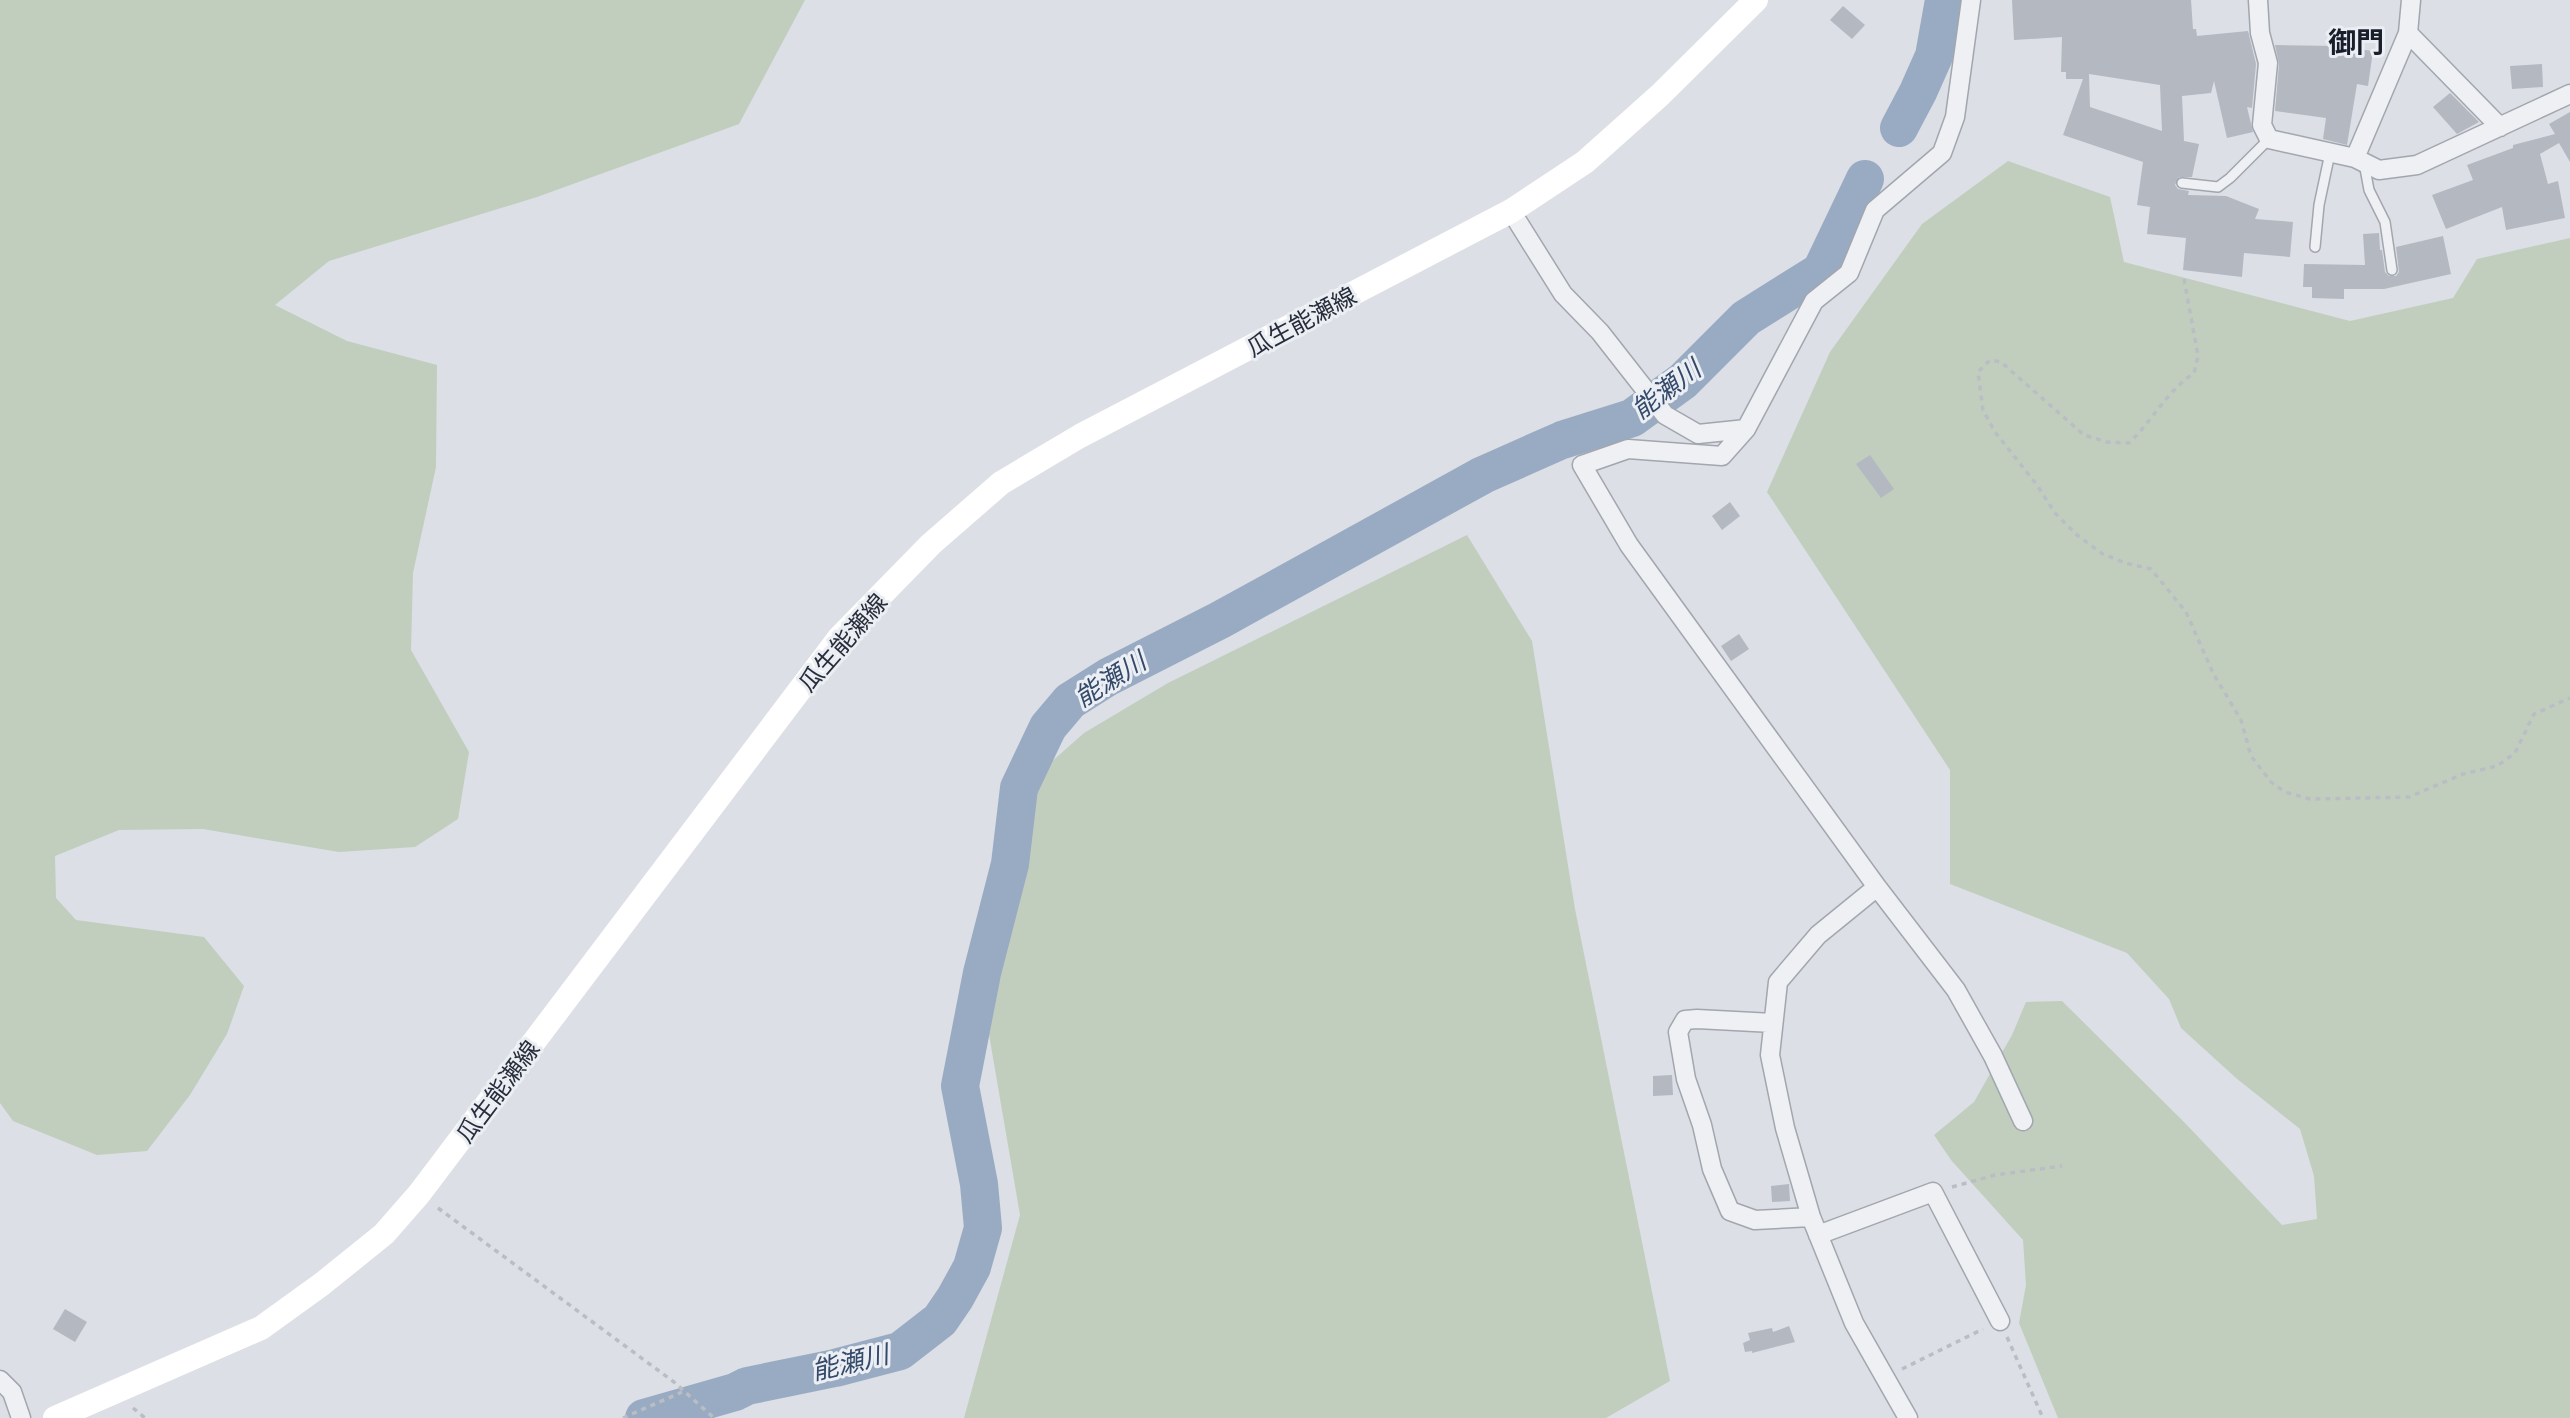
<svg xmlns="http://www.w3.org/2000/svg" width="2570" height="1418" font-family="'Golos Text','Noto Sans JP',sans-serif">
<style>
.green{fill:#c1cebe}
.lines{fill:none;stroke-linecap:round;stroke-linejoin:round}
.river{stroke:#99abc3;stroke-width:38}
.building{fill:#b4b8c1;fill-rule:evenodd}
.service-casing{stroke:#a2a6ae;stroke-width:12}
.minor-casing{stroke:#a2a6ae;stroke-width:21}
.path{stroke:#babdc4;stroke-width:3.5;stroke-dasharray:5 5;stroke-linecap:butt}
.service{stroke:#eef0f4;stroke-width:9}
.minor{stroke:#eef0f4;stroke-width:18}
.secondary{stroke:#fff;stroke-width:24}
.labels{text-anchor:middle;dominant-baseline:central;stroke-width:6;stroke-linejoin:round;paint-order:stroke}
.street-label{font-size:24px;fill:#272d3a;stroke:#ebeef3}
.water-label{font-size:26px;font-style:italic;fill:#354a6a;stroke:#ebeef3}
.quarter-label{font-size:28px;font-weight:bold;fill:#191e2b;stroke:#ebeef3}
</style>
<rect width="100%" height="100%" fill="#dcdfe5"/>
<path class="green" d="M 0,0 L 805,0 L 739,124 L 537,197 L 329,261 L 275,305 L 347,341 L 437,365 L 436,467 L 413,573 L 411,650 L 469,752 L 458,819 L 415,847 L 339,852 L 203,829 L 119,830 L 55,856 L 56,898 L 76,920 L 204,937 L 244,986 L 227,1034 L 190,1095 L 147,1151 L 97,1155 L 13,1121 L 0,1103 Z
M 2008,161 L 2110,197 L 2124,262 L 2350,321 L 2453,298 L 2477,259 L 2570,238 L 2570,1418 L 2058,1418 L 2019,1323 L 2026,1285 L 2023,1240 L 1951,1160 L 1934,1135 L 1974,1102 L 2012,1035 L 2026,1002 L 2062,1001 L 2184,1122 L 2282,1225 L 2317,1219 L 2314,1176 L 2300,1129 L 2236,1078 L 2181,1028 L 2169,999 L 2127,953 L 1950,884 L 1950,770 L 1767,492 L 1830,352 L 1922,224 Z
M 1467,535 L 1532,641 L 1575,909 L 1670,1381 L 1606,1418 L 964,1418 L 1020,1215 L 980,982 L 1032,779 L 1084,733 L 1168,683 Z"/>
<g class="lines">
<path class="river" d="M 1899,128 L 1918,92 L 1934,56 L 1944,0
M 644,1418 L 735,1392 L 747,1386 L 835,1368 L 900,1351 L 940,1320 L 955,1298 L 972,1267 L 983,1228 L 979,1184 L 960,1086 L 982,973 L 1010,864 L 1019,788 L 1048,727 L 1070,701 L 1108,677 L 1220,620 L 1483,475 L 1562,440 L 1632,418 L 1683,381 L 1746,318 L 1821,271 L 1865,179"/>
</g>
<path class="building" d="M 2012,0 L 2191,0 L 2193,29 L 2196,29 L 2197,36 L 2248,31 L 2256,64 L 2252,108 L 2247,107 L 2253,132 L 2227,138 L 2214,81 L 2211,93 L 2182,96 L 2184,141 L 2199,144 L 2192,177 L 2179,177 L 2175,185 L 2178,189 L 2189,191 L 2188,195 L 2226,196 L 2259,209 L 2255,219 L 2293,222 L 2290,257 L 2244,253 L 2242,277 L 2183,270 L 2186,238 L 2147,234 L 2150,207 L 2137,205 L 2143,162 L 2063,135 L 2083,79 L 2066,79 L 2066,72 L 2061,72 L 2062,37 L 2014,40 ZM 2089,74 L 2160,85 L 2162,131 L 2090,107 Z
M 1843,6 L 1865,25 L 1852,39 L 1830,20 Z
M 2275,45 L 2335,46 L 2373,51 L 2368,86 L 2357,84 L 2347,145 L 2323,139 L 2326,118 L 2275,111 L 2279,64 Z
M 2542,64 L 2543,87 L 2512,89 L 2510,66 Z
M 2450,93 L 2479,122 L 2457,134 L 2433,107 Z
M 2570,112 L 2570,162 L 2559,143 L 2540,154 L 2548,184 L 2558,181 L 2565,218 L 2506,230 L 2502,207 L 2446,229 L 2432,195 L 2473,180 L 2467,165 L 2513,148 L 2513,145 L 2555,134 L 2549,124 Z
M 2379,233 L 2380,250 L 2382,250 L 2385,272 L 2389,276 L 2396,276 L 2399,272 L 2396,247 L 2443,236 L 2451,274 L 2384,289 L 2344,289 L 2344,299 L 2312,298 L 2312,287 L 2303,287 L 2304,264 L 2365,265 L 2363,234 Z
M 1870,455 L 1894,489 L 1881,498 L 1856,464 Z
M 1730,502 L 1740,516 L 1722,530 L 1712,516 Z
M 1739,634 L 1749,649 L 1731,661 L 1721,646 Z
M 1672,1075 L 1673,1095 L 1653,1096 L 1653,1076 Z
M 1789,1184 L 1790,1201 L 1772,1202 L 1771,1186 Z
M 65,1309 L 87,1322 L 75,1342 L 53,1329 Z
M 1789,1326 L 1795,1342 L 1752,1353 L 1752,1351 L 1745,1352 L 1743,1343 L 1750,1340 L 1748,1333 L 1772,1328 L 1773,1332 Z"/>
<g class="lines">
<g class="service-casing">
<path id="service" d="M 2364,163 L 2369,190 L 2385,222 L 2392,270
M 2182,183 L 2218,187 L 2230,178 L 2269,139
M 2315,247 L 2319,205 L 2330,153"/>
</g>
<g class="minor-casing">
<path id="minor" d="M 2258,0 L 2260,33 L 2268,63 L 2262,125 L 2269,139 L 2355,158
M 2411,0 L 2408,33 L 2355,158 L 2379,170 L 2417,165 L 2570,94
M 2408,33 L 2500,127
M 1511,211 L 1563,294 L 1600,332 L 1665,415 L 1698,434 L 1746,429
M 1877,887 L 1956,990 L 1993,1056 L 2023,1121
M 1773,1023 L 1697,1019 L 1685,1020 L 1678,1032 L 1686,1079 L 1702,1125 L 1712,1169 L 1730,1211 L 1755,1220 L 1811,1217
M 1818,1235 L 1933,1192 L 2000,1321
M 0,1380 L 12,1392 L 21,1418
M 1908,1418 L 1854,1323 L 1811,1217 L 1785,1128 L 1770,1055 L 1778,982 L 1818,935 L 1877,887 L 1629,545 L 1582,465 L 1628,449 L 1722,456 L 1746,429 L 1814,301 L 1849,273 L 1875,210 L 1942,153 L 1955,117 L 1971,0"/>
</g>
<path class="path" d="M 2184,279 L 2198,356 L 2194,373 C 2165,393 2154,419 2129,443 L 2107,442 L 2084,435 L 2001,362 L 1990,360 L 1978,372 L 1983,410 L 1995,432 L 2037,485 L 2055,513 L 2077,535 L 2101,553 L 2125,563 L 2151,569 L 2186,612 L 2213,673 L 2241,720 L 2251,756 L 2271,782 L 2285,792 L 2310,799 L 2409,797 L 2463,774 L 2497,766 L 2515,753 L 2534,714 L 2570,698
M 1952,1187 L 1995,1175 L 2062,1166
M 438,1208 L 674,1382 L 714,1418
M 2007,1337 L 2043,1418
M 1902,1369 L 1983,1329
M 133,1408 L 145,1418
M 623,1418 L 682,1392"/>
<use href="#service" class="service"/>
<use href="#minor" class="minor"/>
<path class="secondary" d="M 55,1418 L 261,1328 L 322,1284 L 384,1234 L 419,1194 L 839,638 L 931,544 L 1001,483 L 1080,436 L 1511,211 L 1585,162 L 1660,95 L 1756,0"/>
</g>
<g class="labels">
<g class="street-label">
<text transform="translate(1301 321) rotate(-28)">瓜生能瀬線</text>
<text transform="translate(842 642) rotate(-49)">瓜生能瀬線</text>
<text transform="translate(497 1091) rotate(-53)">瓜生能瀬線</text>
</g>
<g class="water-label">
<text transform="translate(1666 389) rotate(-37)">能瀬川</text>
<text transform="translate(1110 679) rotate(-32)">能瀬川</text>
<text transform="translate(850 1362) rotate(-13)">能瀬川</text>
</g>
<g class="quarter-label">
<text x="2356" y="41">御門</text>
</g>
</g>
</svg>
